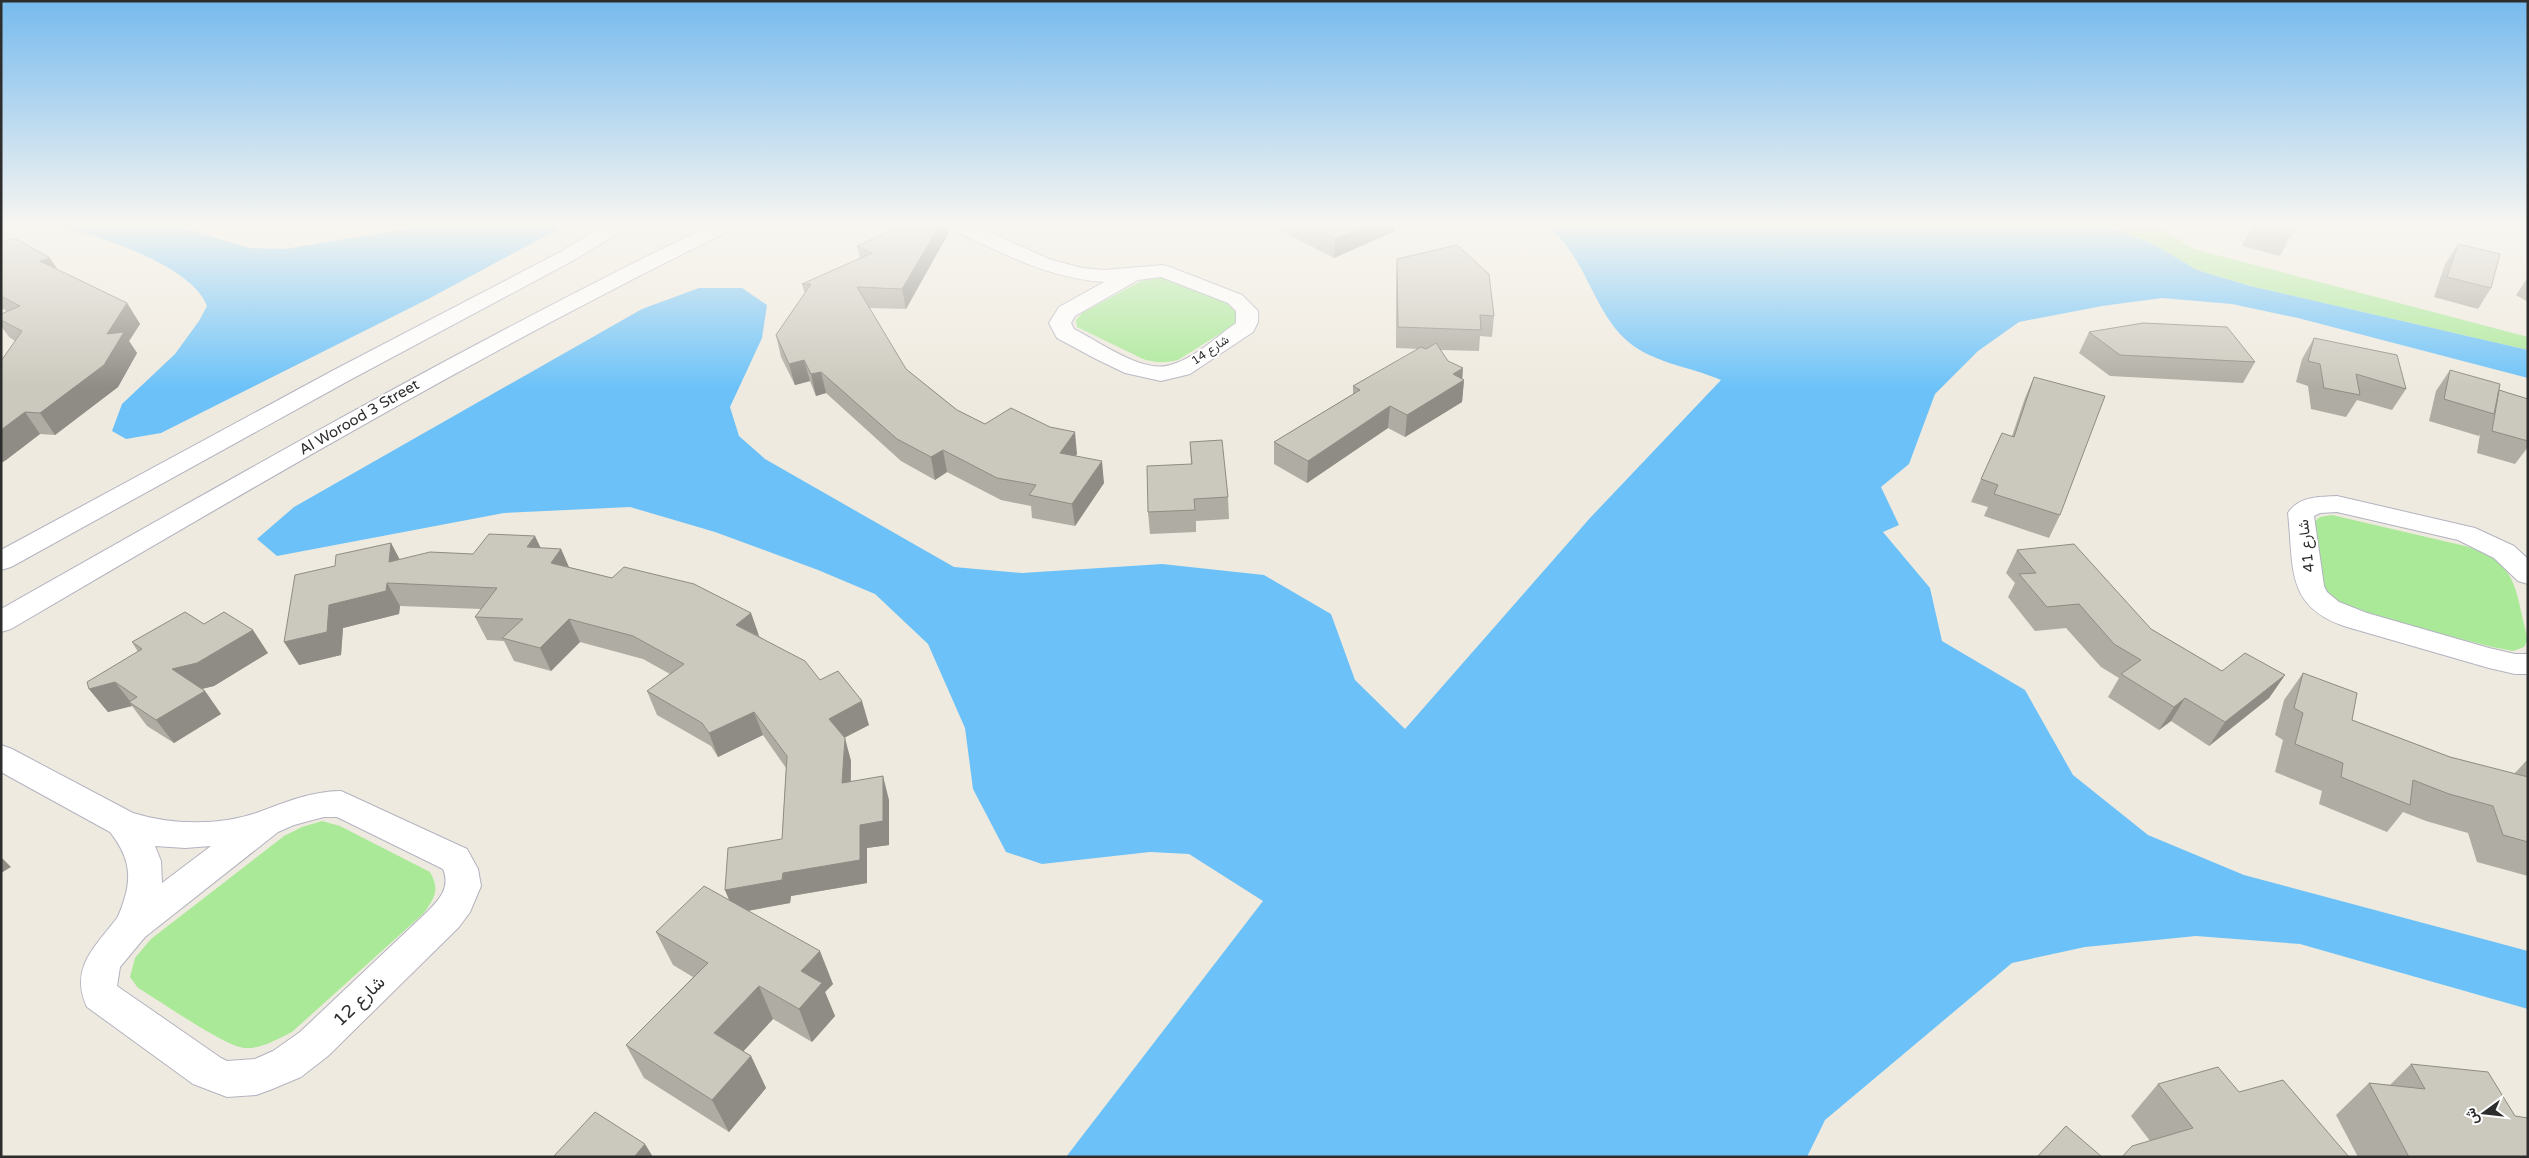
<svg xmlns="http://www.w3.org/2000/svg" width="2529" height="1158" font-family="'Varela Round',Vazirmatn,sans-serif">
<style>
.green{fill:#aae998}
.water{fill:#6cc2f8}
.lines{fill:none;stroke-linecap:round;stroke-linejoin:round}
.minor-casing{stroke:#b3b3c1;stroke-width:2}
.tertiary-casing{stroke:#b3b3c1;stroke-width:2}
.minor{fill:#fff;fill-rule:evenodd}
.tertiary{fill:#fff;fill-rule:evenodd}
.wall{fill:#afaca3}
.shaded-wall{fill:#8e8c84}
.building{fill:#cbc8bd;stroke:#8e8c84}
.labels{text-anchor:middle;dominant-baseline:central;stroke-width:4.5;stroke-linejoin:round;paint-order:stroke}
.far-street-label{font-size:12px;fill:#2d2d2d;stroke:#fff}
.street-label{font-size:15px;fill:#2d2d2d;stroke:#fff}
.near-street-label{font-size:18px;fill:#2d2d2d;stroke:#fff}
</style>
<rect width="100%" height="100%" fill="#efeadf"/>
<path class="green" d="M 2109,226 L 2158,226 L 2194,249 L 2528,337 L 2528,350 L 2250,286 L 2197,270 L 2155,245 Z
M 1162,277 L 1234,306 L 1239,311 L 1237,323 L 1178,360 C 1165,363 1156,363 1143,359 L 1077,327 L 1076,320 L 1082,313 L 1141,281 Z
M 2332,515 L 2465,546 C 2520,563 2514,589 2528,639 L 2524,647 L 2513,651 L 2492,647 L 2360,613 C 2350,608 2338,604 2330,595 C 2317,582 2317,541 2314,522 L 2320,517 Z
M 322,821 L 340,826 L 430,872 C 440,890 435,897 424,913 L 292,1032 C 278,1039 261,1049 245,1048 C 225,1047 159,1000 138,988 L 130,977 L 135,958 L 151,939 L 284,836 L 302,827 Z"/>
<path class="water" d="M 1,226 L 178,226 L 249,248 L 285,249 L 422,226 L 564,226 L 430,298 L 161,433 L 126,439 L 112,431 L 122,404 L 175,354 L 199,321 L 207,306 C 193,267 102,236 63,228 C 43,224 21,227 1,226 Z
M 1546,226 L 2109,226 L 2155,245 L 2197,270 L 2250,286 L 2528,350 L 2528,378 L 2298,318 L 2232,304 L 2162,298 L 2102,306 L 2019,322 L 1978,351 L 1935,394 L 1909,464 L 1881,487 L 1899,525 L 1883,532 L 1930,588 L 1942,641 L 2025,690 L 2073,775 L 2148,835 L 2244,875 L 2528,951 L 2528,1009 L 2300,944 L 2196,936 L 2085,947 L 2012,963 L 1825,1120 L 1807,1157 L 1066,1157 L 1263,901 L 1189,854 L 1150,852 L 1042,864 L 1006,852 L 973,789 L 965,728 L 928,644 L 875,594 L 818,570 L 715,532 L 630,507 L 504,513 L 277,556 L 257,539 L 294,507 L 642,309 L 699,288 L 742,288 L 767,305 L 762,338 L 730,407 L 739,436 L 765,459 L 954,567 L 1022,573 L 1162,564 L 1264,575 L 1331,614 L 1355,680 L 1405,729 L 1590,518 L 1721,380 C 1689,366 1650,363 1624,338 C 1591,306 1584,252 1546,226 Z"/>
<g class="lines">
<g class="minor-casing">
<path id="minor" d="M 951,226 L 976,226 L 1049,259 L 1082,268 L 1104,270 L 1163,265 L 1170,267 L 1242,295 L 1258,311 L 1258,322 L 1253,332 L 1190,374 L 1161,381 L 1125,373 L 1096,359 L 1057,338 L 1049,323 L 1059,307 L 1104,282 C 1049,278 1003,254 954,230 ZM 1161,277 L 1228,303 L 1236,311 L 1236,323 C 1216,337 1194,359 1170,365 C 1143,374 1098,341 1074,329 L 1071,323 L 1075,316 L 1138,280 Z
M 2337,496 L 2475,528 L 2514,546 L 2528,559 L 2528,584 L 2518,581 L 2494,558 L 2458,540 L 2337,512 L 2320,513 L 2314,516 L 2324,586 L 2327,592 L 2339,602 L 2367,613 L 2489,648 L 2515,654 L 2528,654 L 2528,674 L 2515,674 L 2489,668 L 2347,627 C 2285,607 2294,568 2288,513 C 2299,496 2319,497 2337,496 Z
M 1,745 L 12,749 L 133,813 C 171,825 221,826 259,812 C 286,802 312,791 341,791 L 467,849 L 478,869 L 481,886 L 470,912 L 459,927 L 328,1056 L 301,1077 L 270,1090 L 256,1095 L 227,1097 L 193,1084 L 87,1007 C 69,968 95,947 117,918 C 120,913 122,906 124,900 C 133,873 127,854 110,832 L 1,772 ZM 324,817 L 337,817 L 443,869 C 451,888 439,900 426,913 L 300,1032 L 273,1051 L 255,1059 L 227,1061 L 221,1058 L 117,986 L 120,967 L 145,937 L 278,832 L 294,825 ZM 155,846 L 185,848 L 211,846 L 162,883 L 161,861 Z"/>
</g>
<g class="tertiary-casing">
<path id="tertiary" d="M 604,226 L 627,226 L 624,230 L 576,259 L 348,381 L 11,567 L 1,570 L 1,550 L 332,371 L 562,251 Z
M 709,226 L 734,226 L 731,230 C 484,351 248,490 11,629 L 1,632 L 1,609 C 235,477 467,343 709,226 Z"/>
</g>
<use href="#minor" class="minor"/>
<use href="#tertiary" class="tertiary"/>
</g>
<path class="wall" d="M 919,226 L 947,226 L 948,234 L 906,309 L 869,308 L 906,369 L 957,410 L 985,424 L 1077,454 L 1076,456 L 1104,483 L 1075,526 L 1032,518 L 1031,506 L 1001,500 L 947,472 L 935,480 L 901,461 L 826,393 L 816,396 L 810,381 L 795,385 L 781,357 L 776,335 L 805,294 L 802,284 L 860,258 L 857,246 L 903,233 Z
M 1254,226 L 1268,226 L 1263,229 Z
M 1272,226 L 1395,226 L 1395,231 L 1334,258 Z
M 2252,226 L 2295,226 L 2280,256 L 2242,246 Z
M 1,242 L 127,303 L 140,324 L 129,341 L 137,353 L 118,387 L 55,435 L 40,434 L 6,460 L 1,463 L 1,361 L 15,341 L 9,337 L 1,326 L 1,314 L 7,311 L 1,308 Z
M 2458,244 L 2491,288 L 2478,309 L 2434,297 L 2445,264 Z
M 1397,259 L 1494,316 L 1492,337 L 1480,336 L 1479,351 L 1441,350 L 1448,361 L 1463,368 L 1462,379 L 1464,380 L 1462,402 L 1405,437 L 1388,428 L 1307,483 L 1274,464 L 1274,442 L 1353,394 L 1353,386 L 1419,349 L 1396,348 L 1396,279 Z
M 2528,277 L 2528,302 L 2516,295 Z
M 2089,332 L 2255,362 L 2243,383 L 2110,376 L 2079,353 Z
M 2314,338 L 2406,389 L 2392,410 L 2357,400 L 2346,417 L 2311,409 L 2308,386 L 2296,382 L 2302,359 Z
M 2450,370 L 2499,390 L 2528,399 L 2528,447 L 2515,464 L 2477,453 L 2480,434 L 2479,436 L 2429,421 L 2436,391 Z
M 2034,377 L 2060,515 L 2049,538 L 1984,516 L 1988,507 L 1971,502 L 1981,479 L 2012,436 L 2025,398 Z
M 1190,442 L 1228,497 L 1229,519 L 1196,521 L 1196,532 L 1150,534 L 1148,512 L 1191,464 Z
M 391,543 L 400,560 L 541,548 L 561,549 L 569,567 L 751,613 L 759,636 L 820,680 L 869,725 L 844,738 L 851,761 L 851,782 L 889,800 L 889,845 L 867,848 L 867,883 L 791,896 L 790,903 L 748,911 L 833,984 L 825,992 L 835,1016 L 812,1042 L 773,1019 L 743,1051 L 751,1056 L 766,1088 L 729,1132 L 644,1078 L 626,1045 L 693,977 L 673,965 L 656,932 L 729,900 L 725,890 L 782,839 L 786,768 L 763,735 L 718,757 L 711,746 L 657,715 L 647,691 L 670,674 L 643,659 L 580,642 L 551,671 L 514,661 L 504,641 L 487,640 L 475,617 L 481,609 L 400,606 L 399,614 L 343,628 L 341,655 L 299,665 L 335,566 Z
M 2017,550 L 2222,671 L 2285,675 L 2269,698 L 2209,746 L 2171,721 L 2159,730 L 2108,697 L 2119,678 L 2101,667 L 2066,628 L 2035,631 L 2008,597 L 2015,583 L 2006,573 Z
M 204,624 L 268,653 L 214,686 L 202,689 L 205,691 L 221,714 L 174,743 L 147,726 L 132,706 L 108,712 L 89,689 L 138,652 L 132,642 Z
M 2303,673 L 2352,720 L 2450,757 L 2514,774 L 2528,759 L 2528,876 L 2477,862 L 2468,833 L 2426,821 L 2403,812 L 2387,832 L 2319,804 L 2322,791 L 2275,772 L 2283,740 L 2275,735 L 2284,700 Z
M 2411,1064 L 2515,1116 L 2528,1157 L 2358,1157 L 2336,1115 L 2369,1083 L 2390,1085 Z
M 2158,1084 L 2239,1092 L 2349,1157 L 2150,1141 L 2131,1116 Z"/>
<path class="shaded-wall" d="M 939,226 L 947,226 L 948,234 L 906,309 L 902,289 Z
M 1048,226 L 1055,226 L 1048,228 Z
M 1366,226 L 1395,226 L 1395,231 L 1334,258 L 1335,239 Z
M 50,258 L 63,278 L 40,261 Z
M 127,303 L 140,324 L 129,341 L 137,353 L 118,387 L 55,435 L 40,413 L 107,334 Z
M 804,360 L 810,381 L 795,385 L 789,364 Z
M 1463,368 L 1462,382 L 1464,380 L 1462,402 L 1405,437 L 1407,415 L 1453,374 Z
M 821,372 L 826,393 L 816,396 L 811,374 Z
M 1390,406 L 1388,428 L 1307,483 L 1308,461 Z
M 25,412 L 40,434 L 6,460 L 1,463 L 1,430 Z
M 1075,432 L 1077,454 L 1062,475 L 1060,453 Z
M 943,450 L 947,472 L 935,480 L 931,457 Z
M 1102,461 L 1104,483 L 1075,526 L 1072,504 Z
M 535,536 L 546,559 L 527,547 Z
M 391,543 L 403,566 L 389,562 Z
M 561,549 L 571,572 L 551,563 Z
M 387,583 L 400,606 L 399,614 L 343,628 L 341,655 L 299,665 L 284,642 L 329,605 Z
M 751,613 L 759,636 L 736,625 Z
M 569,619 L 580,642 L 551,671 L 540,648 Z
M 253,630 L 268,653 L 214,686 L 189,692 L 172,669 Z
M 2285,675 L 2269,698 L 2209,746 L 2225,722 Z
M 115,682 L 133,705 L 129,702 L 132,706 L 108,712 L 89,689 Z
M 205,691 L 221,714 L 174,743 L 156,720 Z
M 2185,698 L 2171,721 L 2159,730 L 2174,707 Z
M 862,701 L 869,725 L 836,742 L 829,719 Z
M 754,712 L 763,735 L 718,757 L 709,733 Z
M 845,738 L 851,761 L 850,806 L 842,783 Z
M 883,776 L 889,800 L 889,845 L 867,848 L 867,883 L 791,896 L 790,903 L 735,913 L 725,890 L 783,873 L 860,825 Z
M 1,857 L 11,867 L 1,873 Z
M 820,951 L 833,984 L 825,992 L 835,1016 L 812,1042 L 799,1009 L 801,971 Z
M 759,986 L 773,1019 L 730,1066 L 714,1033 Z
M 751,1056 L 766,1088 L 729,1132 L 712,1100 Z
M 645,1144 L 653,1157 L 634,1157 Z"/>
<path class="building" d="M 919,226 L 939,226 L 902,289 L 857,287 L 906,369 L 957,410 L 985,424 L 1011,408 L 1050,427 L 1075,432 L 1060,453 L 1102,461 L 1072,504 L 1029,495 L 1036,485 L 997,478 L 943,450 L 931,457 L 897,439 L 821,372 L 811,374 L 804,360 L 789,364 L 776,335 L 811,284 L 802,284 L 872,253 L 857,246 L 895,229 L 903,233 Z
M 1308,226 L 1366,226 L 1335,239 Z
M 2252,226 L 2295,226 L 2290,236 Z
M 15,238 L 50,258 L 40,261 L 127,303 L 107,334 L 124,332 L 104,365 L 40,413 L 25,412 L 1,430 L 1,361 L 22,331 L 1,320 L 1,314 L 20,306 L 1,296 L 1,242 Z
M 2458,244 L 2500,254 L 2491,288 L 2447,277 Z
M 1457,245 L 1489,274 L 1494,316 L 1480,315 L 1481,330 L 1398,327 L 1397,259 Z
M 2143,323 L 2227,327 L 2255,362 L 2120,355 L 2089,332 Z
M 2314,338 L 2397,355 L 2406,389 L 2356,374 L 2360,395 L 2324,388 L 2320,364 L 2308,361 Z
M 1436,343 L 1448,361 L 1463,368 L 1453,374 L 1464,380 L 1407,415 L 1390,406 L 1308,461 L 1274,442 L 1360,390 L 1353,386 L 1421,347 L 1426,349 Z
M 2450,370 L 2500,384 L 2494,414 L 2444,399 Z
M 2034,377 L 2105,396 L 2060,515 L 1994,494 L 1998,485 L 1981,479 L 2002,433 L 2014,437 Z
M 2499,390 L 2528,399 L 2528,441 L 2492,431 Z
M 1222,440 L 1228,497 L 1194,499 L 1195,510 L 1148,512 L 1147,466 L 1192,464 L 1190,442 Z
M 489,534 L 535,536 L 527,547 L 561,549 L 551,563 L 612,578 L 624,567 L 694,584 L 751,613 L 736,625 L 805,661 L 820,680 L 838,671 L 862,701 L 829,719 L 845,738 L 842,783 L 883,776 L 883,821 L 860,825 L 860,860 L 783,873 L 782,880 L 725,890 L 728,848 L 782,839 L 787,756 L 754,712 L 709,733 L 702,723 L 647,691 L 684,664 L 633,636 L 569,619 L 540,648 L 502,638 L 523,619 L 475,617 L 497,588 L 387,583 L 386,591 L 329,605 L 327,632 L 284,642 L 295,575 L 335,566 L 336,555 L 391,543 L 389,562 L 430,552 L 473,554 Z
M 2074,544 L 2151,629 L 2222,671 L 2245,653 L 2285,675 L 2225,722 L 2185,698 L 2174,707 L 2121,674 L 2141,660 L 2114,644 L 2079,604 L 2047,607 L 2019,574 L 2036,573 L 2017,550 Z
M 185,612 L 204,624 L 224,612 L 253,630 L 197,663 L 172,669 L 205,691 L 156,720 L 129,702 L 137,697 L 115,682 L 89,689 L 87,682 L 142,649 L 132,642 Z
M 2303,673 L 2357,693 L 2352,720 L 2450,757 L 2528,777 L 2528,842 L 2503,835 L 2493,806 L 2449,794 L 2413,780 L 2410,805 L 2341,777 L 2343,763 L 2295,744 L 2303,713 L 2294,708 Z
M 704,886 L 820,951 L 801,971 L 822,983 L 799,1009 L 759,986 L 714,1033 L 751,1056 L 712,1100 L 626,1045 L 708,963 L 656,932 Z
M 2411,1064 L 2488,1072 L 2515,1116 L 2528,1118 L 2528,1157 L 2409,1157 L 2369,1083 L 2425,1089 Z
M 2218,1067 L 2239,1092 L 2283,1080 L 2349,1157 L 2122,1157 L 2132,1146 L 2193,1128 L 2158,1084 Z
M 595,1112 L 645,1144 L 634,1157 L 553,1157 Z
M 2066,1126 L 2102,1157 L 2037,1157 Z"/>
<linearGradient id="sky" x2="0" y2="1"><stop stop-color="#76baee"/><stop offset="0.58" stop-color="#f8f6f1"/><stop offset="1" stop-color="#f8f6f1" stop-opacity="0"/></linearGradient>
<rect width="2529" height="388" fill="url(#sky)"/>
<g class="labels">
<g class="far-street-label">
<text transform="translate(1210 350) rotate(-34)">شارع 14</text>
</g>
<g class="street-label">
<text transform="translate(359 417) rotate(-30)">Al Worood 3 Street</text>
<text transform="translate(2306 546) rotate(-97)">شارع 41</text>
</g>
<g class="near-street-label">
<text transform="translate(359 1001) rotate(-44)">شارع 12</text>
</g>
</g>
<rect width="2529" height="1158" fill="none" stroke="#2d2d2d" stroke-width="5"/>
<g transform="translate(2484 1113) rotate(255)" stroke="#ffffff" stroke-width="4" paint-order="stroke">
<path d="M0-4L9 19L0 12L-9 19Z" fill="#2d2d2d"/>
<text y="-8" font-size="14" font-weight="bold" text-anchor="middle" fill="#2d2d2d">ش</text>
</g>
</svg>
